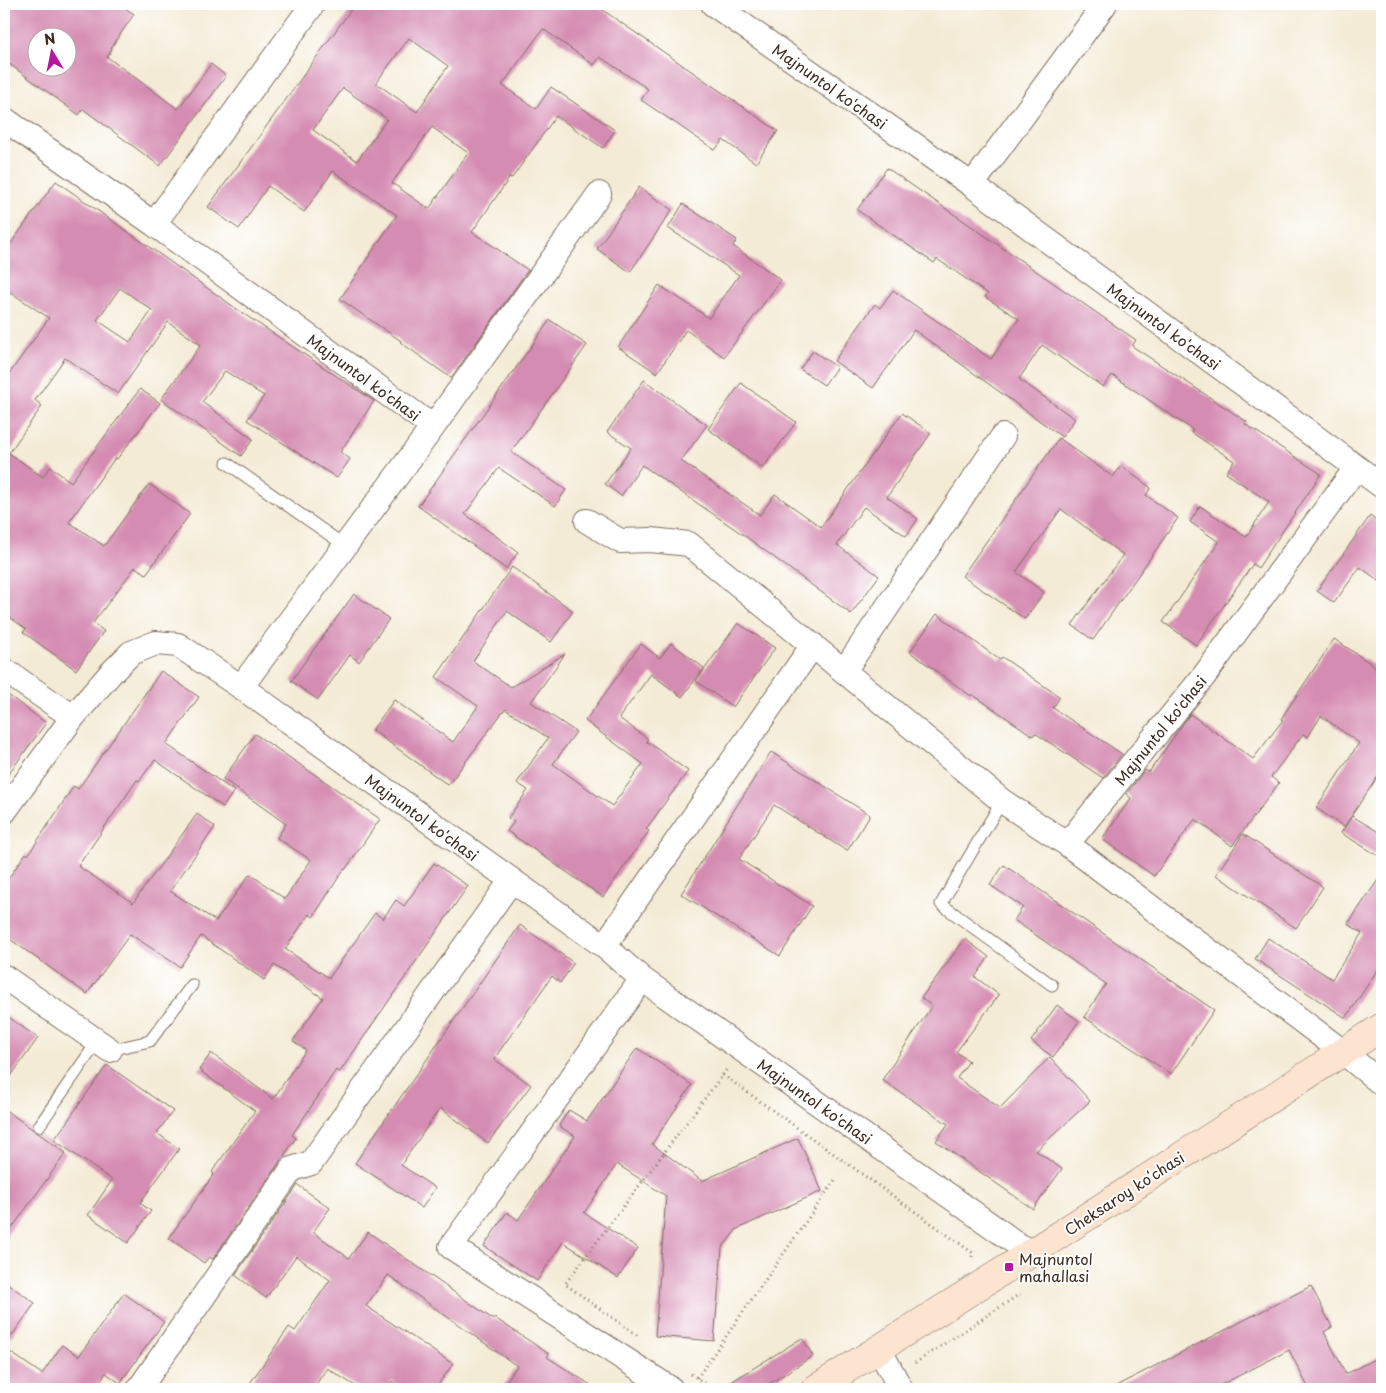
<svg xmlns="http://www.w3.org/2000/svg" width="1386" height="1393" font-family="'Playpen Sans',sans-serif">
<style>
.building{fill:#d58cb2;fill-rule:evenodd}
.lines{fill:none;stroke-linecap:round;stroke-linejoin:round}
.lane-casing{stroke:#7c6e5e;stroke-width:13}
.street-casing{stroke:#7c6e5e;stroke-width:26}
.secondary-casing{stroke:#7c6e5e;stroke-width:29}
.path{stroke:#7c6e5e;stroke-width:3;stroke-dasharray:1 4;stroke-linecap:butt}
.lane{stroke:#fff;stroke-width:11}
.street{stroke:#fff;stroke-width:24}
.secondary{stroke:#fde4d1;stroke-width:28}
.poi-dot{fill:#b5179e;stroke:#fff;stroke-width:2}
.labels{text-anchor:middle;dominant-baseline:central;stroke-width:4;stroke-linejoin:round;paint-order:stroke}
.street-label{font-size:15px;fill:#3b2a1e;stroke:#fff}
.poi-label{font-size:15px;fill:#3b2a1e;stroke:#fff;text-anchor:start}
</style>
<rect width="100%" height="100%" fill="#fff"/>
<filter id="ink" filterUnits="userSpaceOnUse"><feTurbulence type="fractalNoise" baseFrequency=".02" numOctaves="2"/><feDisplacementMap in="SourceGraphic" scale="10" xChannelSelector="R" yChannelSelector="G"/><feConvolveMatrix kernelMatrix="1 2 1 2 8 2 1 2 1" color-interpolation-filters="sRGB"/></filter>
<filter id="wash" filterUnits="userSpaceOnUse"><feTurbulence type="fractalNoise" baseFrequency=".0096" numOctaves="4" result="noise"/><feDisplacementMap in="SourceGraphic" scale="20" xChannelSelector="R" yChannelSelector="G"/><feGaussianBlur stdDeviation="1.12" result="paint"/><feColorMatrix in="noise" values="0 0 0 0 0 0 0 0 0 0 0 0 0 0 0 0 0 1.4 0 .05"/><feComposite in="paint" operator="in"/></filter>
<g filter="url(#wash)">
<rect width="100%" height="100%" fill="#f4ebd6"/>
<g id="blocks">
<path class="building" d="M 4,4 L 119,4 L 134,14 L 111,48 L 112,49 L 107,57 L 178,109 L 211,64 L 226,76 L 160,166 L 83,109 L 79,115 L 4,60 ZM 38,38 L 68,38 L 68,68 L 38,68 Z
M 355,4 L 594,4 L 778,131 L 756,163 L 723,140 L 715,150 L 641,100 L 648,89 L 600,57 L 594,65 L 543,29 L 502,85 L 536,109 L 551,87 L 615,130 L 603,148 L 556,116 L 512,178 L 510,177 L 472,232 L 528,270 L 451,378 L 400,342 L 401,341 L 340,299 L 397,215 L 333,171 L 304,212 L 268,186 L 239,229 L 208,207 ZM 409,38 L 448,66 L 417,112 L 376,83 ZM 343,88 L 387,119 L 357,161 L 313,130 ZM 432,127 L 468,153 L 429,209 L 392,183 Z
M 887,168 L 1136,340 L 1132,346 L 1247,422 L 1245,424 L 1321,474 L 1258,568 L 1253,564 L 1196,645 L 1163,622 L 1219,542 L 1190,522 L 1200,506 L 1246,537 L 1269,502 L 1226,473 L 1234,461 L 1191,432 L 1193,430 L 1112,375 L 1103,387 L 1042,345 L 1019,379 L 1075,419 L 1062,437 L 914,330 L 873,388 L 834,361 L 875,304 L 880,308 L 893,290 L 991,359 L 1019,319 L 985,297 L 988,294 L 937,259 L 934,263 L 857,210 Z
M 56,181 L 244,314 L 374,401 L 340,452 L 350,459 L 337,478 L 247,420 L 264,396 L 225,371 L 202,402 L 253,439 L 241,456 L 161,399 L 201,345 L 168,322 L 118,394 L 65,358 L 35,400 L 42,406 L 9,453 L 43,477 L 50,467 L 71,482 L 140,389 L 160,403 L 117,459 L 115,458 L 69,522 L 104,546 L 149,484 L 190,514 L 146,574 L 135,567 L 93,623 L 104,631 L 76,670 L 23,632 L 26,629 L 4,613 L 4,381 L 49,318 L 4,288 L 4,253 ZM 120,288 L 152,310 L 130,342 L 97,320 Z
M 639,187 L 672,210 L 630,272 L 597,249 Z
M 683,204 L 737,240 L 733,246 L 781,280 L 724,357 L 686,330 L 657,373 L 618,347 L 659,285 L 709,318 L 739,275 L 668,228 Z
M 550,320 L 587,345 L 511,452 L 566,490 L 555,506 L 499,468 L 465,514 L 518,552 L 506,569 L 418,506 Z
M 813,351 L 837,367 L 824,385 L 800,369 Z
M 644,380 L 707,425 L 681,461 L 760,515 L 775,494 L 821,527 L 902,413 L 931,433 L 887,497 L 918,519 L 906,536 L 864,507 L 837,545 L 879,576 L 851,614 L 745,536 L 642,465 L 621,496 L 605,484 L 631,448 L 607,432 Z
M 741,383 L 796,422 L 763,468 L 708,429 Z
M 1059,438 L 1113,477 L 1121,466 L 1151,488 L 1146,495 L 1178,518 L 1093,640 L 1072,625 L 1123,555 L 1061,509 L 1016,572 L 1044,592 L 1025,619 L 962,576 Z
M 1370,516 L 1382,525 L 1382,583 L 1360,567 L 1334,603 L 1317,591 Z
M 512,567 L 573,611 L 551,642 L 507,611 L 473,661 L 511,687 L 565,654 L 531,702 L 576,732 L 553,764 L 612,806 L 643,764 L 585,721 L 641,644 L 660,658 L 671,643 L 704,668 L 682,697 L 651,674 L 619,718 L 648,739 L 646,741 L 688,771 L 646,829 L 649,831 L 603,897 L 507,831 L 514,822 L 508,818 L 528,790 L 517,783 L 548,738 L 505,709 L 448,785 L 372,730 L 394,700 L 453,742 L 478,706 L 436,677 Z
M 354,594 L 389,619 L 359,662 L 350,655 L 318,700 L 291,681 Z
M 937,614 L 1000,660 L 1002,657 L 1060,697 L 1053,708 L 1122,754 L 1103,778 L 1035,733 L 1033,736 L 972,694 L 971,696 L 910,652 Z
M 738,623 L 775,648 L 733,707 L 696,681 Z
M 1334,639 L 1382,671 L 1382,770 L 1344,827 L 1316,808 L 1359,743 L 1321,716 L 1308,737 L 1303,734 L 1271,777 L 1279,783 L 1232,846 L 1195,819 L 1154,876 L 1102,839 L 1131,798 L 1126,794 L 1145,770 L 1149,772 L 1190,714 L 1253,759 L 1283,720 L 1281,719 Z
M 161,671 L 199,697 L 166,744 L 234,791 L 223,807 L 155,760 L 139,781 L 137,780 L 78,866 L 133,903 L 197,814 L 215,827 L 170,891 L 216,921 L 250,874 L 285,899 L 311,860 L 277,838 L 286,824 L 223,779 L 255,734 L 380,819 L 345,870 L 344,869 L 313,917 L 309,914 L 285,949 L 329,978 L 375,913 L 383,919 L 396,900 L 404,906 L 434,863 L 468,886 L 339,1073 L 336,1070 L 292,1135 L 296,1138 L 213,1259 L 209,1257 L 204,1263 L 169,1238 L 214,1174 L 212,1172 L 255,1111 L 199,1070 L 211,1053 L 273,1099 L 306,1050 L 293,1041 L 323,998 L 274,965 L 264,980 L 201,936 L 180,967 L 130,934 L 87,994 L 4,935 L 4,885 L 26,853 L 28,855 L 74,786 L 78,789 Z
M 4,692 L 46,723 L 4,780 Z
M 771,752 L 870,815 L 847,851 L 774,805 L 739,859 L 812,906 L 780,956 L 681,894 Z
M 1352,816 L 1382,834 L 1382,858 L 1341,833 Z
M 1243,834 L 1323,887 L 1296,928 L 1216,875 Z
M 1004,865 L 1214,1010 L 1171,1074 L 1084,1017 L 1106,984 L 1014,920 L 1023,907 L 990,885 Z
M 1382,874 L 1382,963 L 1346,1018 L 1255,959 L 1268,938 L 1332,979 L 1362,933 L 1348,924 Z
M 520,925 L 574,963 L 560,983 L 552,976 L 494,1059 L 531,1085 L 488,1143 L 440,1108 L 401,1165 L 435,1188 L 422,1208 L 355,1163 Z
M 965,939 L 989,957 L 975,977 L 999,995 L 956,1052 L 969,1061 L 957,1078 L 1000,1108 L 1050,1057 L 1090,1101 L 1036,1151 L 1062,1169 L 1033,1209 L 936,1141 L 948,1124 L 882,1080 L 932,1006 L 921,998 Z
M 1057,1005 L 1079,1021 L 1053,1057 L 1031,1041 Z
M 4,1014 L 38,1038 L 4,1086 Z
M 637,1048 L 692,1085 L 652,1144 L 702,1181 L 798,1138 L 822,1191 L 737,1229 L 722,1248 L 714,1341 L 655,1336 L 666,1196 L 617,1164 L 584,1213 L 638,1248 L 618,1278 L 563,1242 L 537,1281 L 484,1246 L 507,1212 L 518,1220 L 575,1136 L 559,1126 L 569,1110 L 587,1121 Z
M 107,1065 L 173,1111 L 157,1133 L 179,1149 L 140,1203 L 151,1211 L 128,1243 L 88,1215 L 112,1180 L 54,1140 Z
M 4,1109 L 66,1153 L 4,1239 Z
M 298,1185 L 330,1208 L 313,1232 L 349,1258 L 368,1232 L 494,1320 L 495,1318 L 549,1354 L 547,1357 L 597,1389 L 501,1389 L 517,1366 L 388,1275 L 366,1306 L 453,1364 L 435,1389 L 404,1389 L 392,1381 L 387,1389 L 360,1389 L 327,1368 L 313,1389 L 246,1389 L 289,1327 L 295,1331 L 330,1280 L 296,1256 L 266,1298 L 235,1275 Z
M 4,1281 L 35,1303 L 4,1347 Z
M 1311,1286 L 1332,1327 L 1324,1332 L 1346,1374 L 1382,1355 L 1382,1389 L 1309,1389 L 1289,1350 L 1213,1389 L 1110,1389 Z
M 124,1293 L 164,1322 L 120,1383 L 106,1373 L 94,1389 L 4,1389 L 4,1348 L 42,1374 L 62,1345 L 79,1356 Z
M 802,1338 L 813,1356 L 761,1389 L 720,1389 Z"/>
</g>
</g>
<g filter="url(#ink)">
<use href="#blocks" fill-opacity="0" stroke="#7c6e5e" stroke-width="1"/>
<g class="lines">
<g class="lane-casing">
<path id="lane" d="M 227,463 L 344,545
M 1002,801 L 941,904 L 1052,985
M 110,1050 L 150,1041 L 192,985
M 39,1126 L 97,1042"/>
</g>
<g class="street-casing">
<path id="street" d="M 713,4 L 972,185 L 1382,486
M 4,119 L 154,224
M 972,185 L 1105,4
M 433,427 L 599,194
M 587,521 L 620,541 L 651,540 L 689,544 L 1002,801 L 1067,844 L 1343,1052 L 1382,1084
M 4,670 L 73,717
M 844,671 L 1003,436
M 241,687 L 433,427 L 154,224 L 313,4
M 4,812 L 73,717 L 111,673 L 131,653 L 156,643 L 178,645 L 241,687 L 604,946 L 642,979 L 1030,1253
M 1067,844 L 1204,676 L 1356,468
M 604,946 L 813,645
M 4,977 L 110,1050
M 642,979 L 451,1247 L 671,1389
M 879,1349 L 901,1389
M 139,1389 L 292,1169 L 311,1163 L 511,881"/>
</g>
<g class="secondary-casing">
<path id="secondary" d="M 815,1389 L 1009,1267 L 1382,1027"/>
</g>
<path class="path" d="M 723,1075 L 973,1253 L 971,1260
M 637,1335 L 565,1284 L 727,1069
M 915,1363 L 1020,1294
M 691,1374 L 713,1389
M 697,1378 L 837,1177
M 782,1389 L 789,1385"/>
<use href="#lane" class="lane"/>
<use href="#street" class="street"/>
<use href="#secondary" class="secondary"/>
</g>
</g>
<rect class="poi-dot" x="1004" y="1262" width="10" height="10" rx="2.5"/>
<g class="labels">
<g class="street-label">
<text transform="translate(830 86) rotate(35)">Majnuntol ko'chasi</text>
<text transform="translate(1164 326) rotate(36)">Majnuntol ko'chasi</text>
<text transform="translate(364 377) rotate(36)">Majnuntol ko'chasi</text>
<text transform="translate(1160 730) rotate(-51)">Majnuntol ko'chasi</text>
<text transform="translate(422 817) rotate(36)">Majnuntol ko'chasi</text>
<text transform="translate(815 1101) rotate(35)">Majnuntol ko'chasi</text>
<text transform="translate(1124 1193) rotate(-33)">Cheksaroy koʻchasi</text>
</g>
<g class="poi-label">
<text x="1019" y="1258">Majnuntol<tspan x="1019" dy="17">mahallasi</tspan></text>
</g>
</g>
<rect width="1386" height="1393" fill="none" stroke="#fff" stroke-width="20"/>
<g transform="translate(52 52) rotate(350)"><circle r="24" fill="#ffffff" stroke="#b1aaa5"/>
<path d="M0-4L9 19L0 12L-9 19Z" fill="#b5179e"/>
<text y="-8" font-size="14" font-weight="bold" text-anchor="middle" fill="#3b2a1e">N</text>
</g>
</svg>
